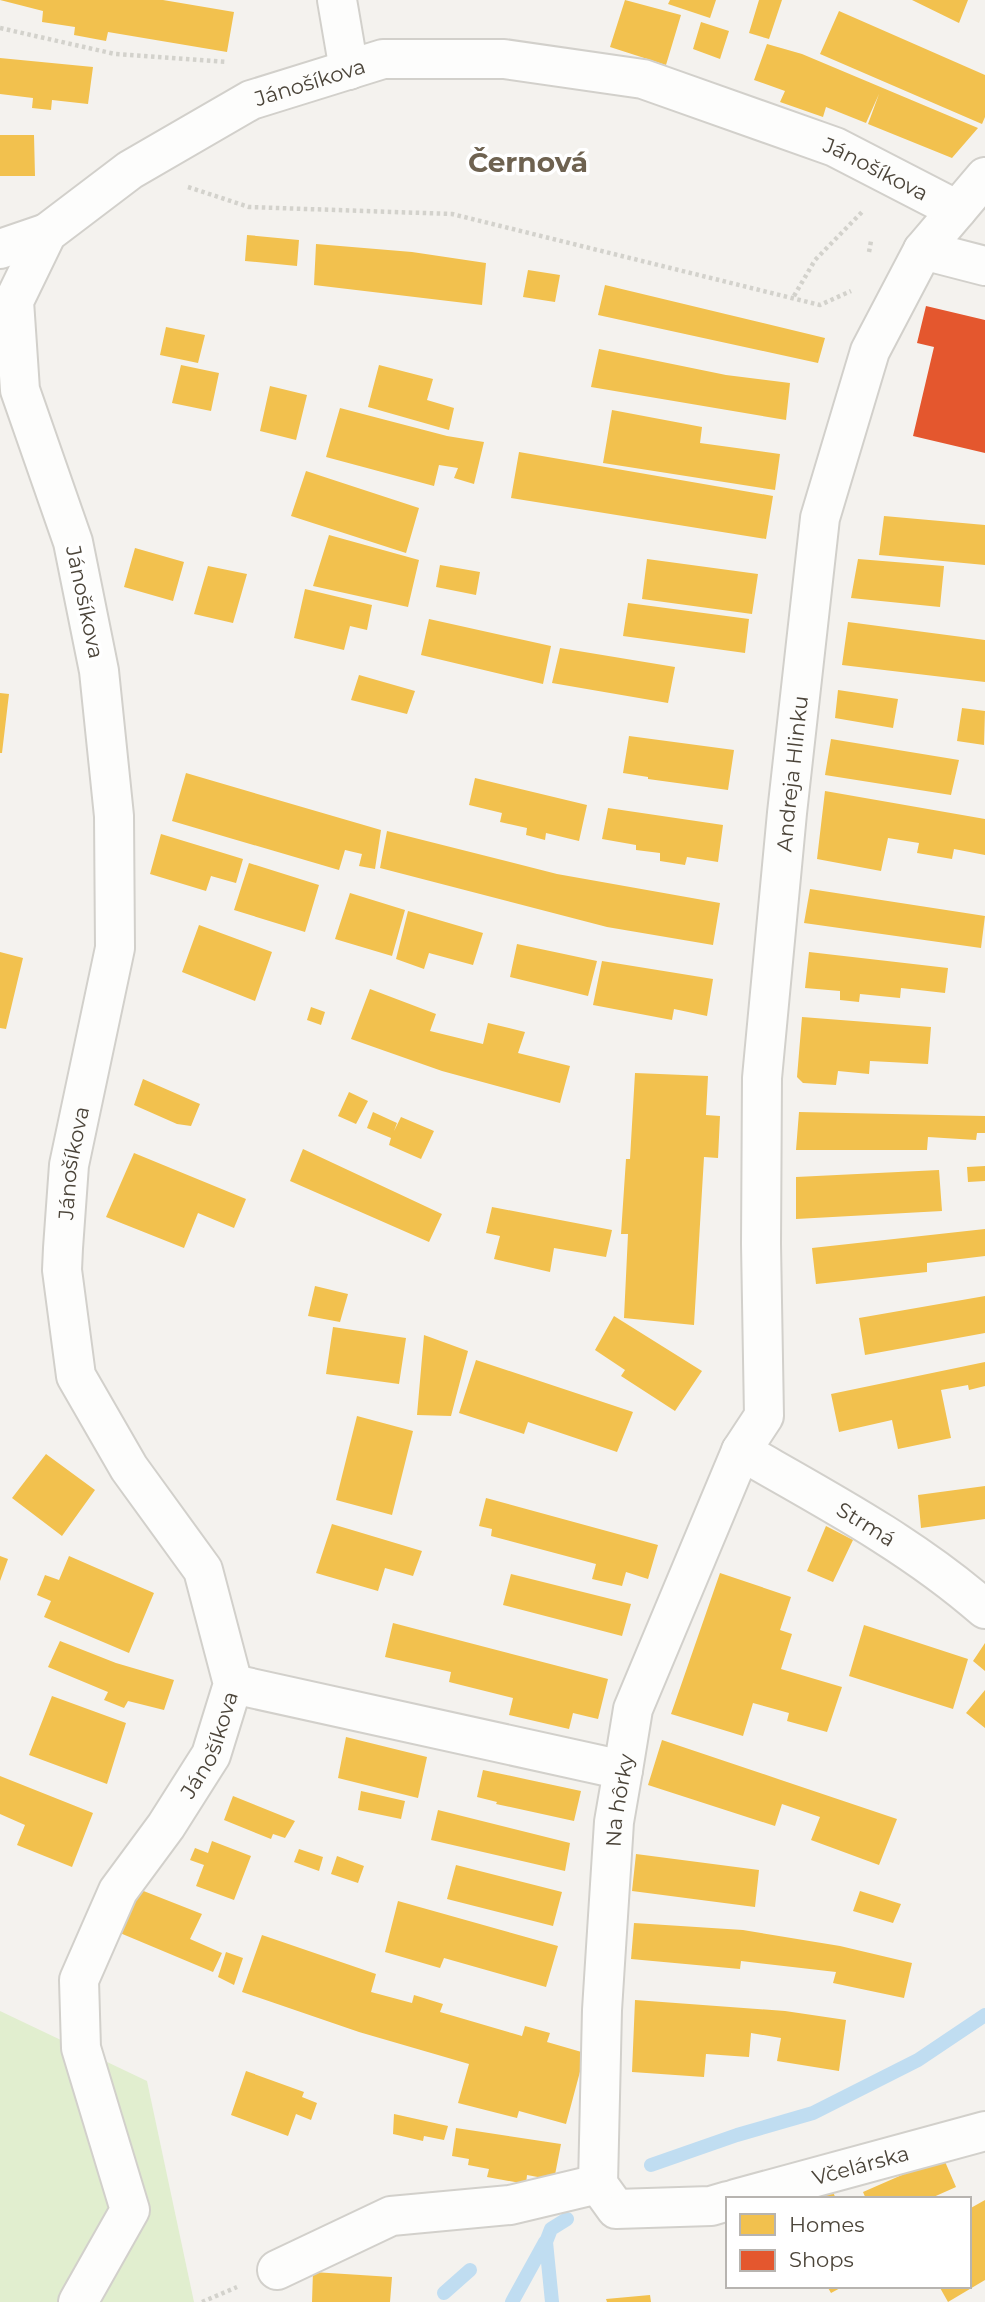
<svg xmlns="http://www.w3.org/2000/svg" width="985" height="2302" font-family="Montserrat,sans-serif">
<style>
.green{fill:#e1eecf}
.homes{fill:#f2c14e}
.shops{fill:#e4572e}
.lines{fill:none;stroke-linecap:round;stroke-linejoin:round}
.stream{stroke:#c0ddf1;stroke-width:14}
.street-casing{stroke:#d2d0cb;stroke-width:42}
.path{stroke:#d3d2cc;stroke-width:4.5;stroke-dasharray:3.5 3.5;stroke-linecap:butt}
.street{stroke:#fdfdfc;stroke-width:38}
.labels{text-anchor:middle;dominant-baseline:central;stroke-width:7;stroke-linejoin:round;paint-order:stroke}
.street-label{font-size:21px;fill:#4b4439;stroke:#fff}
.district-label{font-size:28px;font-weight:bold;fill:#6e6250;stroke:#fff}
</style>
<rect width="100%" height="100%" fill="#f4f2ee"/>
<path class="green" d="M 0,2011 L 147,2081 L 194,2302 L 0,2302 Z"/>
<path class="homes" d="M 0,0 L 163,0 L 234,12 L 227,52 L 108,32 L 106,41 L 74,35 L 75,27 L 42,22 L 43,11 Z
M 625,0 L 681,15 L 666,65 L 610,47 Z
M 670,0 L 716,0 L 710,18 L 668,4 Z
M 759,0 L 782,0 L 769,39 L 749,33 Z
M 912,0 L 968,0 L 959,23 Z
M 839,11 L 985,75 L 985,117 L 982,124 L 820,54 Z
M 701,22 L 729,31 L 720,59 L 693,49 Z
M 767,44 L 802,54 L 978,128 L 952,158 L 868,124 L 879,94 L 866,123 L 826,107 L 823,117 L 780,102 L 785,91 L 754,80 Z
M 0,58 L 93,67 L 88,104 L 52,100 L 51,110 L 32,108 L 33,98 L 0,94 Z
M 0,135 L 34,135 L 35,176 L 0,176 Z
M 247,235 L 299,240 L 297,266 L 245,261 Z
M 316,244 L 412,252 L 486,263 L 482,305 L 314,285 Z
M 528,270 L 560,275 L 555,302 L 523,297 Z
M 605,285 L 825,338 L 818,363 L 598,315 Z
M 166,327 L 205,335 L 198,363 L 160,355 Z
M 599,349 L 726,375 L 790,383 L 786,420 L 591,387 Z
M 181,365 L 219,373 L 211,411 L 172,403 Z
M 379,365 L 433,379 L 427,400 L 454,408 L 449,430 L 368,407 Z
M 270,386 L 307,395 L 296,440 L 260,431 Z
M 340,408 L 447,436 L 484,442 L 474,484 L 454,478 L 458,468 L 439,465 L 434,486 L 326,457 Z
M 612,410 L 702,427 L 700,443 L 780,454 L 775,490 L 603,463 Z
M 519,452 L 773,496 L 766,539 L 511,498 Z
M 306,471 L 419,508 L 406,553 L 291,516 Z
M 884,516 L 985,525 L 985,565 L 879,555 Z
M 329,535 L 419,560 L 408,607 L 313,586 Z
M 135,548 L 184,562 L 173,601 L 124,587 Z
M 647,559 L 758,574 L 752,614 L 642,599 Z
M 858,559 L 944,566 L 940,607 L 851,598 Z
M 440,565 L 480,572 L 476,595 L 436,587 Z
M 208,566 L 247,574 L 233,623 L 194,614 Z
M 305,589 L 372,605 L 367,630 L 350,626 L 344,650 L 294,638 Z
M 628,603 L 749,619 L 745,653 L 623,636 Z
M 429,619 L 551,646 L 543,684 L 421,655 Z
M 848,622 L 985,640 L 985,682 L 842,665 Z
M 560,648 L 675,667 L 668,703 L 552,683 Z
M 359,675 L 415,691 L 407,714 L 351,700 Z
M 838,690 L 898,699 L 893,728 L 835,718 Z
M 0,693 L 9,694 L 2,753 L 0,753 Z
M 962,708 L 985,711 L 984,745 L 957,741 Z
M 629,736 L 734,750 L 728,790 L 648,779 L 648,777 L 623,773 Z
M 831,739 L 959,760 L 951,795 L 825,775 Z
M 186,773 L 381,830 L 375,869 L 359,866 L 362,854 L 345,850 L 339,870 L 172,821 Z
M 475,778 L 587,805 L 579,841 L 546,833 L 545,840 L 526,835 L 527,828 L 500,822 L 502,813 L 469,805 Z
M 825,791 L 985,819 L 985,855 L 954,849 L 952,859 L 917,853 L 919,843 L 888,838 L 881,871 L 817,859 Z
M 608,808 L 723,825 L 718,862 L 687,857 L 685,865 L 660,861 L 660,853 L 636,850 L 636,845 L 602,839 Z
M 387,831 L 557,874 L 720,903 L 713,945 L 607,927 L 380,868 Z
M 161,834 L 243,859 L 236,883 L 211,876 L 206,891 L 150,874 Z
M 249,863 L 319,885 L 305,932 L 234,910 Z
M 810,889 L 985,916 L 981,948 L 804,923 Z
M 350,893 L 405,910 L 392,956 L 335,939 Z
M 408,911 L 483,933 L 473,965 L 429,953 L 424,969 L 396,959 Z
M 199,925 L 272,952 L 255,1001 L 182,972 Z
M 517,944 L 597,961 L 588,996 L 510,977 Z
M 0,952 L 23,958 L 6,1029 L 0,1028 Z
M 809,952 L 948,968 L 945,993 L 901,988 L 900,998 L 860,994 L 859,1002 L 840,1000 L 840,991 L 805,988 Z
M 602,961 L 713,979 L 707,1016 L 674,1009 L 672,1020 L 593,1005 Z
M 370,989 L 436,1014 L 430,1031 L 483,1044 L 488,1023 L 525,1032 L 518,1053 L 570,1066 L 560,1103 L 442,1071 L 351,1039 Z
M 311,1007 L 325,1012 L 321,1025 L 307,1020 Z
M 802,1017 L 931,1027 L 928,1064 L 870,1061 L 869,1074 L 838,1071 L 836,1085 L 803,1083 L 797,1077 Z
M 635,1073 L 708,1076 L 706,1115 L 720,1116 L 718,1158 L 704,1157 L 694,1325 L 624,1318 L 628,1234 L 621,1234 L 626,1159 L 630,1159 Z
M 143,1079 L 200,1104 L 191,1126 L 177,1124 L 134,1105 Z
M 349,1092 L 368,1101 L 356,1124 L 338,1116 Z
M 373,1112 L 397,1123 L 394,1131 L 401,1117 L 434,1131 L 421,1159 L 389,1145 L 391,1138 L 367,1128 Z
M 799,1112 L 985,1116 L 985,1133 L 977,1133 L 976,1140 L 928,1137 L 927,1150 L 796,1150 Z
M 303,1149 L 442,1214 L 429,1242 L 290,1181 Z
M 134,1153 L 246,1199 L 234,1228 L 198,1213 L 184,1248 L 106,1217 Z
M 985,1166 L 985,1181 L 968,1182 L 967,1167 Z
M 939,1170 L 942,1211 L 796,1219 L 796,1177 Z
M 492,1207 L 612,1230 L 606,1257 L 554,1248 L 550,1272 L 494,1259 L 500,1236 L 486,1233 Z
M 985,1229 L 985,1256 L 927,1263 L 927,1272 L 816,1284 L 812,1248 Z
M 315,1286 L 348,1294 L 340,1322 L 308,1316 Z
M 985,1296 L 985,1333 L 865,1355 L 859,1318 Z
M 614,1316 L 702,1371 L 675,1411 L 621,1376 L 625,1370 L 595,1350 Z
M 333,1327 L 406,1338 L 399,1384 L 326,1374 Z
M 424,1335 L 468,1351 L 451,1416 L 417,1415 Z
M 476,1360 L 633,1412 L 617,1452 L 528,1422 L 524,1434 L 459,1413 Z
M 985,1362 L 985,1386 L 969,1390 L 968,1385 L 941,1390 L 951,1438 L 898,1449 L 892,1420 L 839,1432 L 831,1394 Z
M 357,1416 L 413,1431 L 392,1515 L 336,1500 Z
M 46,1454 L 95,1490 L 62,1536 L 12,1498 Z
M 985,1486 L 985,1519 L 921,1528 L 918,1495 Z
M 486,1498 L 658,1545 L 648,1579 L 626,1572 L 622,1586 L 592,1579 L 596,1564 L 491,1536 L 492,1529 L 479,1526 Z
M 332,1524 L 422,1551 L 413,1576 L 385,1568 L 378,1591 L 316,1573 Z
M 826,1526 L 853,1540 L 833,1582 L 807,1571 Z
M 0,1556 L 8,1559 L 0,1581 Z
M 69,1556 L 154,1593 L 129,1653 L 44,1617 L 51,1601 L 37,1595 L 45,1575 L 59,1580 Z
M 720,1573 L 791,1597 L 780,1630 L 792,1634 L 781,1669 L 842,1687 L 827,1732 L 787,1721 L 789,1713 L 753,1703 L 743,1736 L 671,1714 Z
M 511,1574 L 631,1604 L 622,1636 L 503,1605 Z
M 393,1623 L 608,1679 L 598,1719 L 573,1713 L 569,1729 L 509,1715 L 513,1698 L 449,1682 L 451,1672 L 385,1657 Z
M 864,1625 L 968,1659 L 953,1709 L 849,1676 Z
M 60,1641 L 116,1663 L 174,1680 L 164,1710 L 128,1701 L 124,1708 L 104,1700 L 108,1692 L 48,1667 Z
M 985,1643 L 985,1671 L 973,1661 Z
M 985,1690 L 985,1728 L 966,1713 Z
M 52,1696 L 126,1723 L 107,1784 L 29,1755 Z
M 346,1737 L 427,1757 L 418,1798 L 338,1778 Z
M 662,1740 L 897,1819 L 879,1865 L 811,1840 L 820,1817 L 782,1804 L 775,1826 L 648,1785 Z
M 483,1770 L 581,1791 L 574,1821 L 496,1804 L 497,1802 L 477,1797 Z
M 0,1776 L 93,1813 L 72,1867 L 17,1845 L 25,1825 L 0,1814 Z
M 361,1791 L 405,1801 L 401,1819 L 358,1810 Z
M 233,1796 L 295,1821 L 285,1838 L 273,1834 L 271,1839 L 224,1820 Z
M 438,1810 L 570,1843 L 565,1871 L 431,1840 Z
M 212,1841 L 251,1856 L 234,1900 L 196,1886 L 204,1865 L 190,1860 L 195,1848 L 208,1853 Z
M 299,1849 L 323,1857 L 319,1871 L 294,1862 Z
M 636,1854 L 759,1870 L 755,1907 L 632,1891 Z
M 337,1856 L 364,1866 L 358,1883 L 331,1874 Z
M 456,1865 L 562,1892 L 553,1926 L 447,1899 Z
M 141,1890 L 202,1914 L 190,1939 L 222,1953 L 213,1972 L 120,1933 Z
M 860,1891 L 901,1904 L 893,1923 L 853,1911 Z
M 398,1901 L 558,1946 L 546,1987 L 444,1958 L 440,1968 L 385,1952 Z
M 634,1923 L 743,1930 L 840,1946 L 912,1963 L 904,1998 L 833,1983 L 836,1972 L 741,1961 L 740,1969 L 631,1959 Z
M 262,1935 L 376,1974 L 371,1992 L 412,2003 L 414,1995 L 443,2004 L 440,2012 L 522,2036 L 525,2026 L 550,2033 L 547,2042 L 585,2053 L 566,2124 L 519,2111 L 517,2118 L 458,2103 L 469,2064 L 359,2032 L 242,1992 Z
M 226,1952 L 243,1958 L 234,1985 L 218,1977 Z
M 635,2000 L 785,2011 L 846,2020 L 839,2071 L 777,2061 L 781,2038 L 751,2033 L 749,2057 L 706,2054 L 704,2077 L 632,2072 Z
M 246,2071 L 304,2092 L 302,2097 L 317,2103 L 311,2120 L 296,2114 L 288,2136 L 231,2115 Z
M 394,2114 L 448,2126 L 444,2140 L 424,2136 L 423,2141 L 393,2134 Z
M 456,2128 L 561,2144 L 554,2180 L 527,2175 L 526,2184 L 487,2177 L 489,2169 L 468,2165 L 469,2159 L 452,2156 Z
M 943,2157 L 956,2187 L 929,2199 L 866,2199 L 863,2192 Z
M 833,2192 L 836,2199 L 817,2199 Z
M 985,2200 L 985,2280 L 948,2302 L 939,2286 L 969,2286 L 969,2209 Z
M 313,2272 L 392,2277 L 390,2302 L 312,2302 Z
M 827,2286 L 844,2286 L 831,2293 Z
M 650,2295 L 651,2302 L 607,2302 L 606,2299 Z"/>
<path class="shops" d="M 926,306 L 985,320 L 985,453 L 913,436 L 934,347 L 917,343 Z"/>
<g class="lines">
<path class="stream" d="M 651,2165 L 737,2135 L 813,2113 L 918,2060 L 985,2015
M 444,2293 L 470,2270
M 512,2302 L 545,2242
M 552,2302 L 546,2242 L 551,2229 L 567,2219"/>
<g class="street-casing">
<g id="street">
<path d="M 337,0 L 349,70"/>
<path d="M 0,249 L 47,233"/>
<path d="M 923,250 L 985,266"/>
<path id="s1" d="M 741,1451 C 825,1499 912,1545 985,1609"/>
<path d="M 233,1684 L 623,1770"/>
<path id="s2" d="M 735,2199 L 985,2131"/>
<path id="s3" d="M 728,2201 L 711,2206 L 616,2209 L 598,2184 L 602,2010 L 614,1822 L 623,1770 L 633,1709 L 741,1451 L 764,1416 L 761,1244 L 762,1078 L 787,813 L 820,518 L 870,351 L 923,250 L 985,177"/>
<path d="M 277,2270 L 391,2216 L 510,2205 L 598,2184"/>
<path id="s4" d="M 78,2302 L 130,2210 L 81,2048 L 79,1980 L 118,1891 L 166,1826 L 211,1755 L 233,1684 L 203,1570 L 129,1468 L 76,1376 L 62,1270 L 63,1248 L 69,1165 L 115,948 L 114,816 L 99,671 L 73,542 L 20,390 L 14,301 L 47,233 L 130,170 L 251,100 L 383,59 L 504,59 L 643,79 L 835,147 L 957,210"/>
</g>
</g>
<path class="path" d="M 0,28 L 115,54 L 227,62
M 188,187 L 249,207 L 452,214 L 820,305 L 851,291
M 869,252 L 871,241
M 794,296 L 815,260 L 863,211
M 202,2302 L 237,2287"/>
<use href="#street" class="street"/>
</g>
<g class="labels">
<g class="street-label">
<text stroke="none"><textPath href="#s4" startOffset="2504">Jánošíkova</textPath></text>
<text stroke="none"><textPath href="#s4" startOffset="3092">Jánošíkova</textPath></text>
<text transform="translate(85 602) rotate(78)">Jánošíkova</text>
<text stroke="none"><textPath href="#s3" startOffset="1586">Andreja Hlinku</textPath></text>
<text stroke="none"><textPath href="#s4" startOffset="1244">Jánošíkova</textPath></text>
<text stroke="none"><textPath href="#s1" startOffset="145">Strmá</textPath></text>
<text stroke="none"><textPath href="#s4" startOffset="614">Jánošíkova</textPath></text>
<text stroke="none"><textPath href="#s3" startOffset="528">Na hôrky</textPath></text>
<text stroke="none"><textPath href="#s2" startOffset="130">Včelárska</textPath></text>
</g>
<g class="district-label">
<text x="528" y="162">Černová</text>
</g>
</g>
<rect x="726" y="2197" width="245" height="91" fill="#ffffff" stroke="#b7b4b0" stroke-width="2"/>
<rect x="740" y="2214" width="35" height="21" fill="#f2c14e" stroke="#b7b4b0" stroke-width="2"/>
<text x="789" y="2232" font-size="21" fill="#4b4439">Homes</text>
<rect x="740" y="2250" width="35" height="21" fill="#e4572e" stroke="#b7b4b0" stroke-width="2"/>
<text x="789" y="2267" font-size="21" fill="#4b4439">Shops</text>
</svg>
